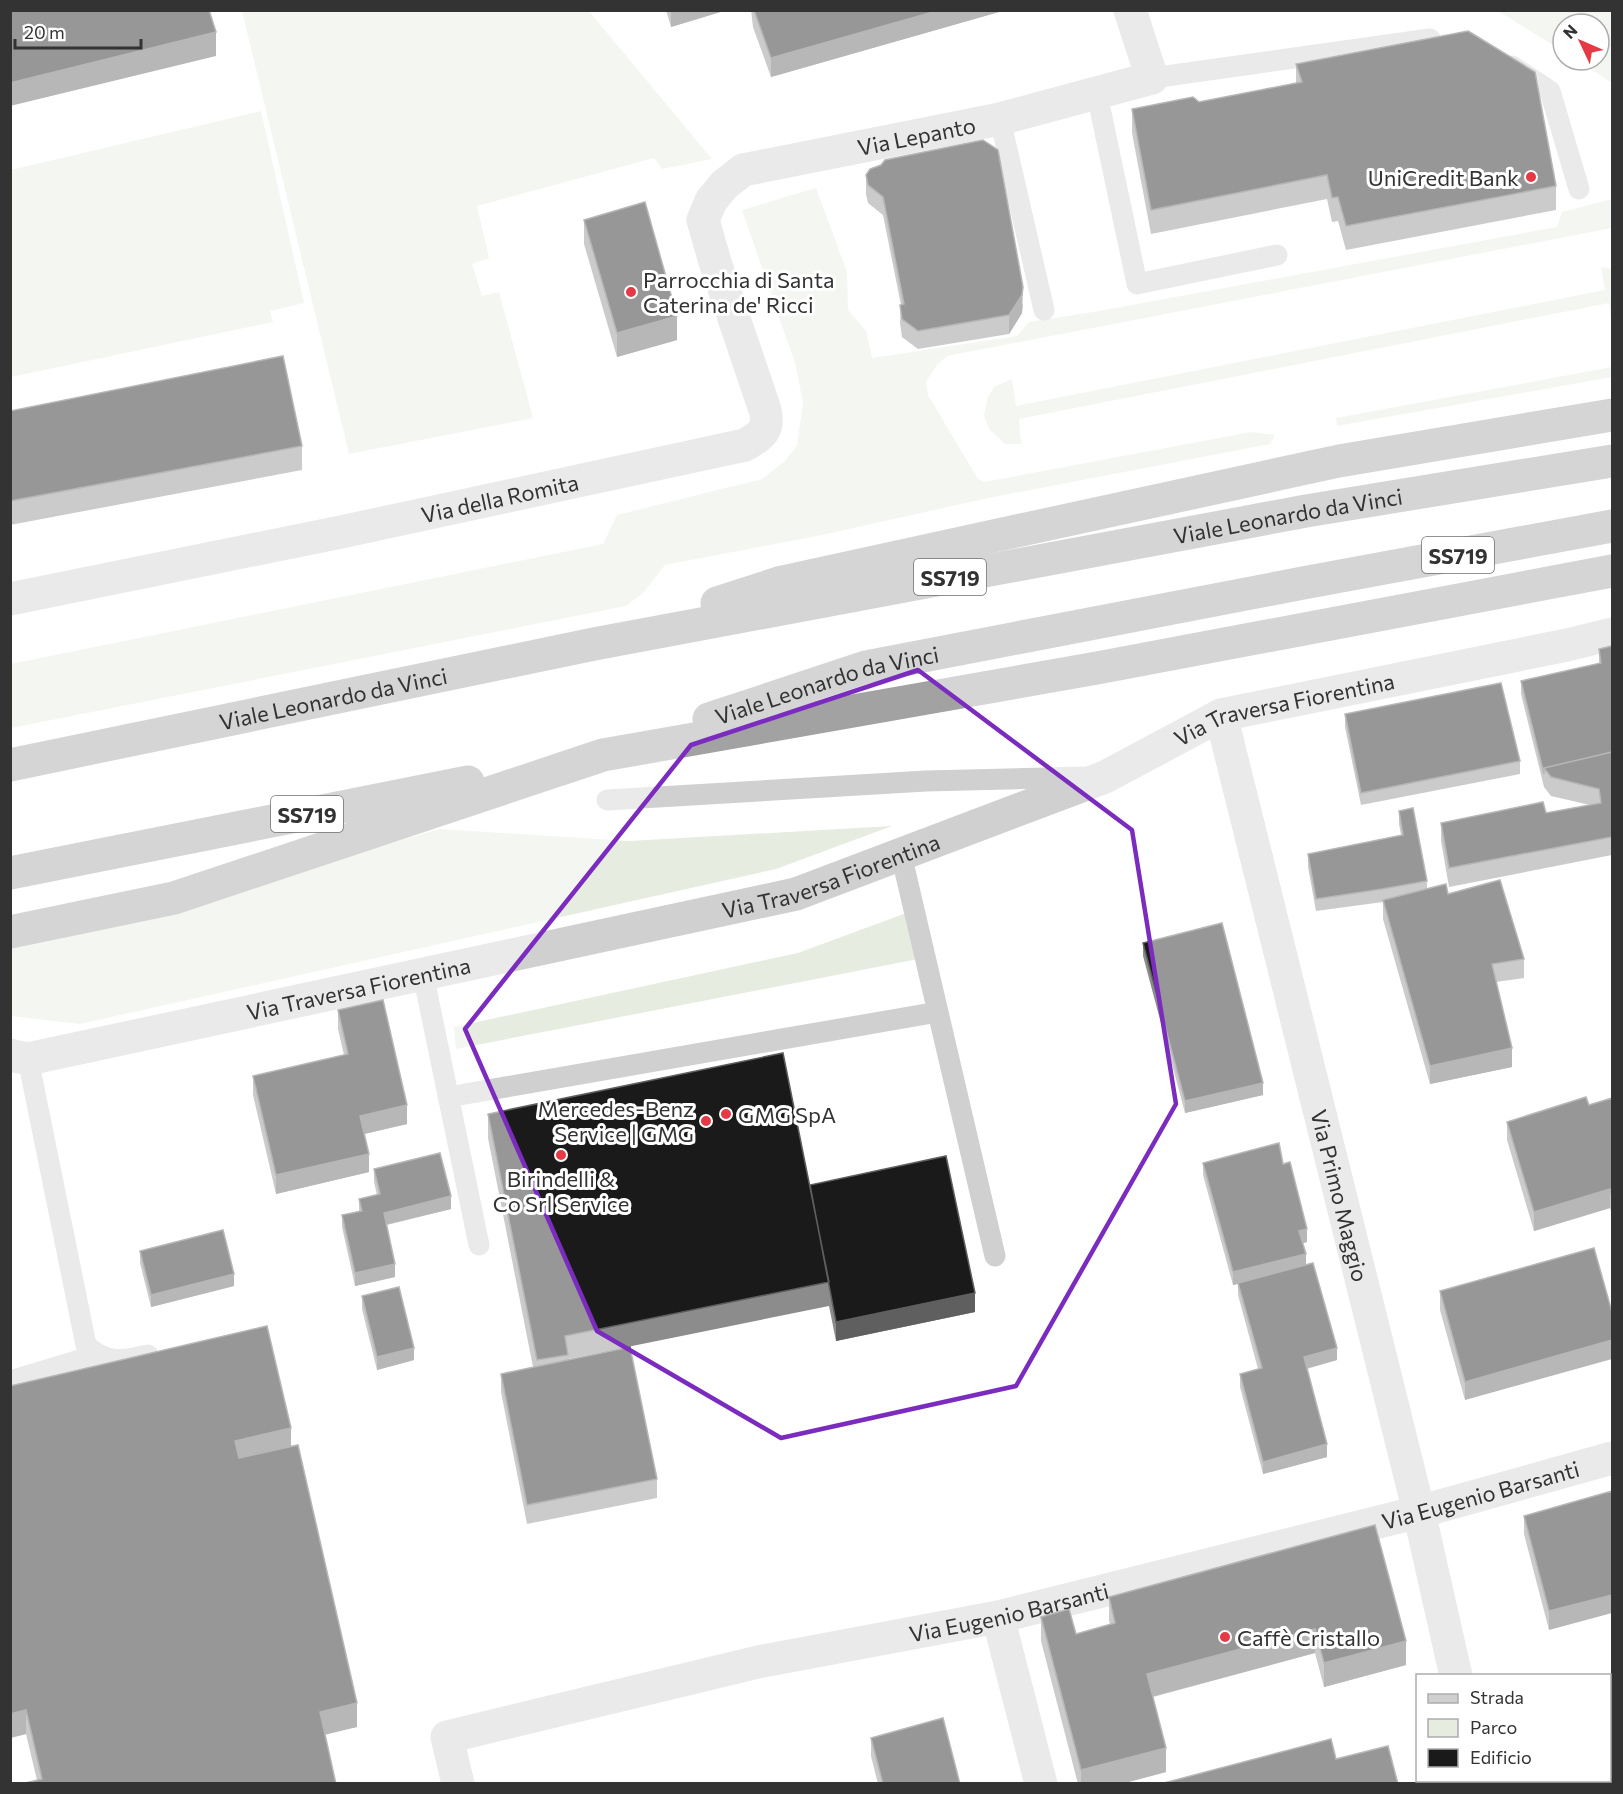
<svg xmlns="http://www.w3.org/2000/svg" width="1623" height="1794" font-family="Commissioner,sans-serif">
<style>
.green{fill:#e6ecdf}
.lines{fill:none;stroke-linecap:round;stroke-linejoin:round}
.service{stroke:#d0d0d0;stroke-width:21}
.minor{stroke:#d0d0d0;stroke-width:33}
.tertiary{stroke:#d0d0d0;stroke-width:33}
.trunk{stroke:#a2a2a2;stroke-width:33}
.wall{fill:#8c8c8c}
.shaded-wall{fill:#5f5f5f}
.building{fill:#1a1a1a;stroke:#5f5f5f;stroke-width:1.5}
.marked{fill:none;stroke:#7b2cbf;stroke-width:4.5;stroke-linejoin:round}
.poi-dot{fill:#e63946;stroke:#fff;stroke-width:2}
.labels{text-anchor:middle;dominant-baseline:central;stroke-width:6;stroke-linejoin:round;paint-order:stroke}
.shield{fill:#fff;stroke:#707070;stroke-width:1.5}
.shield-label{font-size:21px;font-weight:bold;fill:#333}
.street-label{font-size:22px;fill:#333;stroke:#fff}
.poi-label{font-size:22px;fill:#333;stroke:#fff;text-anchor:start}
</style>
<rect width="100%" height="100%" fill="#fff"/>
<path class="green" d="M 242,11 L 589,11 L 712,159 L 662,169 L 654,158 L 477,206 L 489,258 L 472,264 L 482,296 L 499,292 L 533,418 L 349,454 Z
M 1498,11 L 1612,11 L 1612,83 L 1577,60 L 1599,60 L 1599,24 L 1563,24 L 1563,51 Z
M 261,111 L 304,303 L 270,311 L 273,322 L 11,377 L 11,170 Z
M 816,188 L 847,272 L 848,310 L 866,331 L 872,358 L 1017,336 L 1029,322 L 1099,311 L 1557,227 L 1562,212 L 1612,199 L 1612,228 L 947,356 L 937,365 L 926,382 L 928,395 L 978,479 L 984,482 L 1251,432 L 1275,435 L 1270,444 L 988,498 L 817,536 L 665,565 L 644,592 L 626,606 L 11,728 L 11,664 L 603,544 L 617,515 L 762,479 L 785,461 L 797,445 L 803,404 L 796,366 L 742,210 Z
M 1601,267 L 1612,269 L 1612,326 L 1609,303 L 1019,419 L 1021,444 L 1005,444 L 989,429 L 984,415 L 988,397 L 994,387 L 1012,379 L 1016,406 L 1605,290 Z
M 1612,367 L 1612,377 L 1337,426 L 1336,418 Z
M 892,826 L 776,869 L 80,1024 L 11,1016 L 11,938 L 175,905 L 440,829 L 629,841 Z
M 909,912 L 918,959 L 456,1049 L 454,1027 L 798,953 Z"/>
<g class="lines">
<path class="service" d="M 1512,66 L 1550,91 L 1579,189
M 1152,78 L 1430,39
M 1097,94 L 1137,284 L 1277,255
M 1000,119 L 1044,310
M 607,800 L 926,781 L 1083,777
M 901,854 L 995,1256
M 423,974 L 479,1245
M 28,1059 L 86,1345 C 105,1364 124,1361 148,1355
M 448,1097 L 938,1012
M 10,1381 L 96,1355"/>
<g class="minor">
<path id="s1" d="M 10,599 L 341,532 L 745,445 C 761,436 770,430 765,410 L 715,262 L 703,220 L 711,201 L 724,185 L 743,170 L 1000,119 L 1152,78 L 1130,10"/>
<path id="s2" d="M 1221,715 L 1419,1512 L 1456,1676"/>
<path id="s3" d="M 28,1059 L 796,894 L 1105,777 L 1221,715 L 1567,645 L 1612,634"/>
<path d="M 998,1617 L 1041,1784"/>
<path d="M 1480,1780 L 1481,1784"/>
<path id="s4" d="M 458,1784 L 447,1737 L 758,1662 L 998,1617 L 1419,1512 L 1612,1458"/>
</g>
<path class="tertiary" d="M 10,1055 L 28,1059"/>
<g class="trunk">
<path d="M 717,603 L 782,582 L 1339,461 L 1612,415"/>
<path id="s5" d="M 709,719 L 866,667 L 1303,583 L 1612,526"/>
<path id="s6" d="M 10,765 L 594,644 L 1306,511 L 1612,461"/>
<path d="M 10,873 L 468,782"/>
<path d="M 10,932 L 174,898 L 603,755 L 1097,668 L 1612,571"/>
</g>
</g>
<path class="wall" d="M 666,10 L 727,10 L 671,27 Z
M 751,10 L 1006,10 L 771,77 L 753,27 Z
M 1296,64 L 1556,186 L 1556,210 L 1346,250 L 1338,221 L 1332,222 L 1327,199 L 1151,234 L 1132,133 L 1132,109 L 1199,102 L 1296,83 Z
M 866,175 L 1023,305 L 1022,313 L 1009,334 L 918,349 L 902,337 L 900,323 L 901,305 L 883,215 L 868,203 L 866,194 Z
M 584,220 L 677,340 L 617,357 L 584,244 Z
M 10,411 L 302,446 L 302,470 L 10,525 Z
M 1612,646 L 1612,855 L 1449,887 L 1441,841 L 1441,823 L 1546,813 L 1590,805 L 1551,796 L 1544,787 L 1521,694 L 1521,681 L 1599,664 L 1599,649 Z
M 1345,714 L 1520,761 L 1520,774 L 1361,805 L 1345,727 Z
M 1399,811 L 1427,881 L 1427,889 L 1448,894 L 1524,959 L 1524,978 L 1496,982 L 1512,1067 L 1430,1084 L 1383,919 L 1383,902 L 1316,911 L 1308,867 L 1308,854 L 1401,835 L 1399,824 Z
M 1143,943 L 1263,1095 L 1185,1113 L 1143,956 Z
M 338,1010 L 407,1124 L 364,1134 L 369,1172 L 276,1194 L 253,1095 L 253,1076 L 344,1055 L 338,1029 Z
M 1612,1098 L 1612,1215 L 1610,1208 L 1534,1231 L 1507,1140 L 1507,1122 L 1589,1105 Z
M 488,1114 L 810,1185 L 975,1312 L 836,1341 L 829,1306 L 568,1359 L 657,1479 L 657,1498 L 527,1524 L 501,1392 L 501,1374 L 533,1367 L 488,1138 Z
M 1203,1163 L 1283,1164 L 1307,1242 L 1303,1243 L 1306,1264 L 1337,1360 L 1307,1369 L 1327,1457 L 1263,1474 L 1240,1387 L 1240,1374 L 1258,1369 L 1238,1295 L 1238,1284 L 1233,1285 L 1203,1175 Z
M 374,1169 L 451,1209 L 387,1225 L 395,1277 L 355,1286 L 342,1227 L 342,1215 L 359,1211 L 359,1199 L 377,1195 L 374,1182 Z
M 140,1251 L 234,1286 L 151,1307 L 140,1263 Z
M 1440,1291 L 1612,1312 L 1465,1400 L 1440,1310 Z
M 362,1296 L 414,1360 L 377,1370 L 362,1309 Z
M 10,1386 L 291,1446 L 357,1727 L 37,1780 L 26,1734 L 10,1738 Z
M 1612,1491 L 1549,1630 L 1524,1534 L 1524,1516 Z
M 1375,1525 L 1406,1665 L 1324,1687 L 1315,1653 L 1153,1697 L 1166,1772 L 1121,1784 L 1078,1784 L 1041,1641 L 1041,1617 L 1076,1634 L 1110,1624 L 1109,1621 L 1109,1597 Z
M 871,1738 L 960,1784 L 878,1784 L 871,1756 Z"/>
<path class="shaded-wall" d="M 671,10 L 727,10 L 671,27 Z
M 940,10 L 1006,10 L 771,77 L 771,58 Z
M 216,32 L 216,56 L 10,106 L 10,83 Z
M 1023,287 L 1022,313 L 1009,334 L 1009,315 Z
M 677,316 L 677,340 L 617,357 L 617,333 Z
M 1512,1048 L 1512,1067 L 1430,1084 L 1430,1066 Z
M 1263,1083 L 1263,1095 L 1185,1113 L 1185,1101 Z
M 407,1105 L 407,1124 L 360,1135 L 360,1116 Z
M 369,1154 L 369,1172 L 276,1194 L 276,1175 Z
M 1610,1189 L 1610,1208 L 1534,1231 L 1534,1212 Z
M 451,1196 L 451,1209 L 384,1225 L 384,1213 Z
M 1307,1229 L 1307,1242 L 1299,1244 L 1299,1231 Z
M 1306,1254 L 1306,1266 L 1233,1285 L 1233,1272 Z
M 395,1264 L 395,1277 L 355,1286 L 355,1273 Z
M 234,1274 L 234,1286 L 151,1307 L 151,1295 Z
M 975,1293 L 975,1312 L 836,1341 L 836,1322 Z
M 1612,1340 L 1612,1359 L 1465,1400 L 1465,1382 Z
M 414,1348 L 414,1360 L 377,1370 L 377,1357 Z
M 1337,1348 L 1337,1360 L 1304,1369 L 1304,1357 Z
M 291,1428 L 291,1452 L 235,1465 L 235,1441 Z
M 1327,1444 L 1327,1457 L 1263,1474 L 1263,1462 Z
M 1612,1595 L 1612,1613 L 1549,1630 L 1549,1611 Z
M 1315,1629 L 1315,1653 L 1147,1698 L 1147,1674 Z
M 1406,1641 L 1406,1665 L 1324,1687 L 1324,1663 Z
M 357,1703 L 357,1727 L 320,1736 L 320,1712 Z
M 26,1710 L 26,1734 L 10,1738 L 10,1714 Z
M 1166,1748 L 1166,1772 L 1121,1784 L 1081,1784 L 1081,1770 Z
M 1610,1776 L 1612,1776 L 1612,1784 L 1581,1784 L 1593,1780 L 1610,1780 Z"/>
<path class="building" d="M 10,10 L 209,10 L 216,32 L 10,83 Z
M 754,10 L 940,10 L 771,58 Z
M 1468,31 L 1535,72 L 1556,186 L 1346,226 L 1338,197 L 1332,198 L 1327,175 L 1151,210 L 1132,109 L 1193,97 L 1199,102 L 1302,82 L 1296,64 Z
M 983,140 L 998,150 L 1023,287 L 1022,295 L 1009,315 L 918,331 L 902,319 L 900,305 L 904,304 L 883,197 L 868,185 L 866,175 L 870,169 L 881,165 L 885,160 Z
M 645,202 L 677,316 L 617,333 L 584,220 Z
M 283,356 L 302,446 L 10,501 L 10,411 Z
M 1612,646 L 1612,752 L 1544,768 L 1544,774 L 1521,681 L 1601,663 L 1599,649 Z
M 1501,683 L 1520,761 L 1361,793 L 1345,714 Z
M 1612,752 L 1612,837 L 1449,868 L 1441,823 L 1543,802 L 1546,813 L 1601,803 L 1599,789 L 1551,777 L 1544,768 Z
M 1413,808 L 1427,881 L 1382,889 L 1316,899 L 1308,854 L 1403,835 L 1399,811 Z
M 1500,880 L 1524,959 L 1492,964 L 1512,1048 L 1430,1066 L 1383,900 L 1446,884 L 1448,894 Z
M 1222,923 L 1263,1083 L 1185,1101 L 1143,943 Z
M 383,1000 L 407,1105 L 360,1116 L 369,1154 L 276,1175 L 253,1076 L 348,1054 L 338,1010 Z
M 783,1053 L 829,1282 L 565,1336 L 568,1355 L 537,1360 L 488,1114 Z
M 1586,1097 L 1589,1105 L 1612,1098 L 1612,1197 L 1610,1189 L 1534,1212 L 1507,1122 Z
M 1279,1143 L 1283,1164 L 1290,1162 L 1307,1229 L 1299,1231 L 1306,1254 L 1233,1272 L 1203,1163 Z
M 440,1153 L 451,1196 L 384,1213 L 395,1264 L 355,1273 L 342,1215 L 362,1211 L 359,1199 L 380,1194 L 374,1169 Z
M 946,1156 L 975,1293 L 836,1322 L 810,1185 Z
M 223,1230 L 234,1274 L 151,1295 L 140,1251 Z
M 1594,1248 L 1612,1312 L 1612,1340 L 1465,1382 L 1440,1291 Z
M 1313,1263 L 1337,1348 L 1304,1357 L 1327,1444 L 1263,1462 L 1240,1374 L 1262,1368 L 1238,1283 Z
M 399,1287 L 414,1348 L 377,1357 L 362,1296 Z
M 267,1326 L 291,1428 L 235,1441 L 239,1458 L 298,1445 L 357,1703 L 320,1712 L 336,1784 L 21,1784 L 42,1779 L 26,1710 L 10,1714 L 10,1386 Z
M 630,1347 L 657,1479 L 527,1505 L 501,1374 Z
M 1612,1491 L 1612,1595 L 1549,1611 L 1524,1516 Z
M 1375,1525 L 1406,1641 L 1324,1663 L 1315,1629 L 1147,1674 L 1166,1748 L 1081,1770 L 1041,1617 L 1069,1609 L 1076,1634 L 1115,1623 L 1109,1597 Z
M 943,1718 L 960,1784 L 883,1784 L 871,1738 Z
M 1331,1739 L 1336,1759 L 1388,1746 L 1398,1784 L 1160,1784 Z
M 1612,1758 L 1612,1776 L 1610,1776 L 1610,1759 Z
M 1528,1780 L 1593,1780 L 1581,1784 L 1517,1784 Z"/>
<path d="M0 0H1623V1794H0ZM 918,670 L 1132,830 L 1176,1104 L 1016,1386 L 781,1438 L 597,1331 L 465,1029 L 691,745 Z" fill="#fff" fill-opacity=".55" fill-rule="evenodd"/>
<path class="marked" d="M 918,670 L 1132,830 L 1176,1104 L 1016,1386 L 781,1438 L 597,1331 L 465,1029 L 691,745 Z"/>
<g class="poi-dot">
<circle cx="1531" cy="177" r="6"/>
<circle cx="631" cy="292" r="6"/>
<circle cx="726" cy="1114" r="6"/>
<circle cx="706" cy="1121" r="6"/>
<circle cx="561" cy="1155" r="6"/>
<circle cx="1225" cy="1637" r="6"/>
</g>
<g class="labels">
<g class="shield">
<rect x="1422" y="537" width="72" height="36" rx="4.5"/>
<rect x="914" y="559" width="72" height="36" rx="4.5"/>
<rect x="271" y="796" width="72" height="36" rx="4.5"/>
</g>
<g class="shield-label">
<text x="1458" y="555">SS719</text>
<text x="950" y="577">SS719</text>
<text x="307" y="814">SS719</text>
</g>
<g class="street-label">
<text stroke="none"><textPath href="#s1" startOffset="1238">Via Lepanto</textPath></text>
<text stroke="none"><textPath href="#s1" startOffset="500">Via della Romita</textPath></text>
<text stroke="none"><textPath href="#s6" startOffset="1302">Viale Leonardo da Vinci</textPath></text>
<text stroke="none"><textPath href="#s5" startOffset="123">Viale Leonardo da Vinci</textPath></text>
<text stroke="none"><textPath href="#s6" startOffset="330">Viale Leonardo da Vinci</textPath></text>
<text stroke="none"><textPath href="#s3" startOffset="1310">Via Traversa Fiorentina</textPath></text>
<text stroke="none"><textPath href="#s3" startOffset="824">Via Traversa Fiorentina</textPath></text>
<text stroke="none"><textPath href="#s3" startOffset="338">Via Traversa Fiorentina</textPath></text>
<text stroke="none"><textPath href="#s2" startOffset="495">Via Primo Maggio</textPath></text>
<text stroke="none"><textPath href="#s4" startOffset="1110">Via Eugenio Barsanti</textPath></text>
<text stroke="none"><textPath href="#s4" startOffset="624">Via Eugenio Barsanti</textPath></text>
</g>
<g class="poi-label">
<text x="1519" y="177" text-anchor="end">UniCredit Bank</text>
<text x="643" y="279">Parrocchia di Santa<tspan x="643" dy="25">Caterina de' Ricci</tspan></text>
<text x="694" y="1108" text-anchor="end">Mercedes-Benz<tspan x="694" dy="25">Service | GMG</tspan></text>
<text x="738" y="1114">GMG SpA</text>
<text x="561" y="1178" text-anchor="middle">Birindelli &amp;<tspan x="561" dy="25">Co Srl Service</tspan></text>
<text x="1237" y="1637">Caffè Cristallo</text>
</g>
</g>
<rect width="1623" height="1794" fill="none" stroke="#333333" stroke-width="24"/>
<rect x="1416" y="1674" width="195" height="108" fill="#ffffff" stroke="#adadad" stroke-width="1.5"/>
<rect x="1428" y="1694" width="30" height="9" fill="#d0d0d0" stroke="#adadad" stroke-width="1.5"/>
<text x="1470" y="1704" font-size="18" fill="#333333">Strada</text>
<rect x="1428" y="1719" width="30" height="18" fill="#e6ecdf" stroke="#adadad" stroke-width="1.5"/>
<text x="1470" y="1734" font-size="18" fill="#333333">Parco</text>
<rect x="1428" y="1749" width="30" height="18" fill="#1a1a1a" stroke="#adadad" stroke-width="1.5"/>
<text x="1470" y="1764" font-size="18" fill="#333333">Edificio</text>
<g transform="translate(1581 42) rotate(314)"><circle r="28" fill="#ffffff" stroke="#adadad" stroke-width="1.5"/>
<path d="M0-4.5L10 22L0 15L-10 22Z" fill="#e63946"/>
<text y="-9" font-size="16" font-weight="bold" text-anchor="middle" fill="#333333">N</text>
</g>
<path d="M15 39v9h126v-9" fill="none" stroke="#333333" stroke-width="3"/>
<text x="24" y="39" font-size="18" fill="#333333" stroke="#ffffff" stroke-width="4.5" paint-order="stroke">20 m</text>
</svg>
